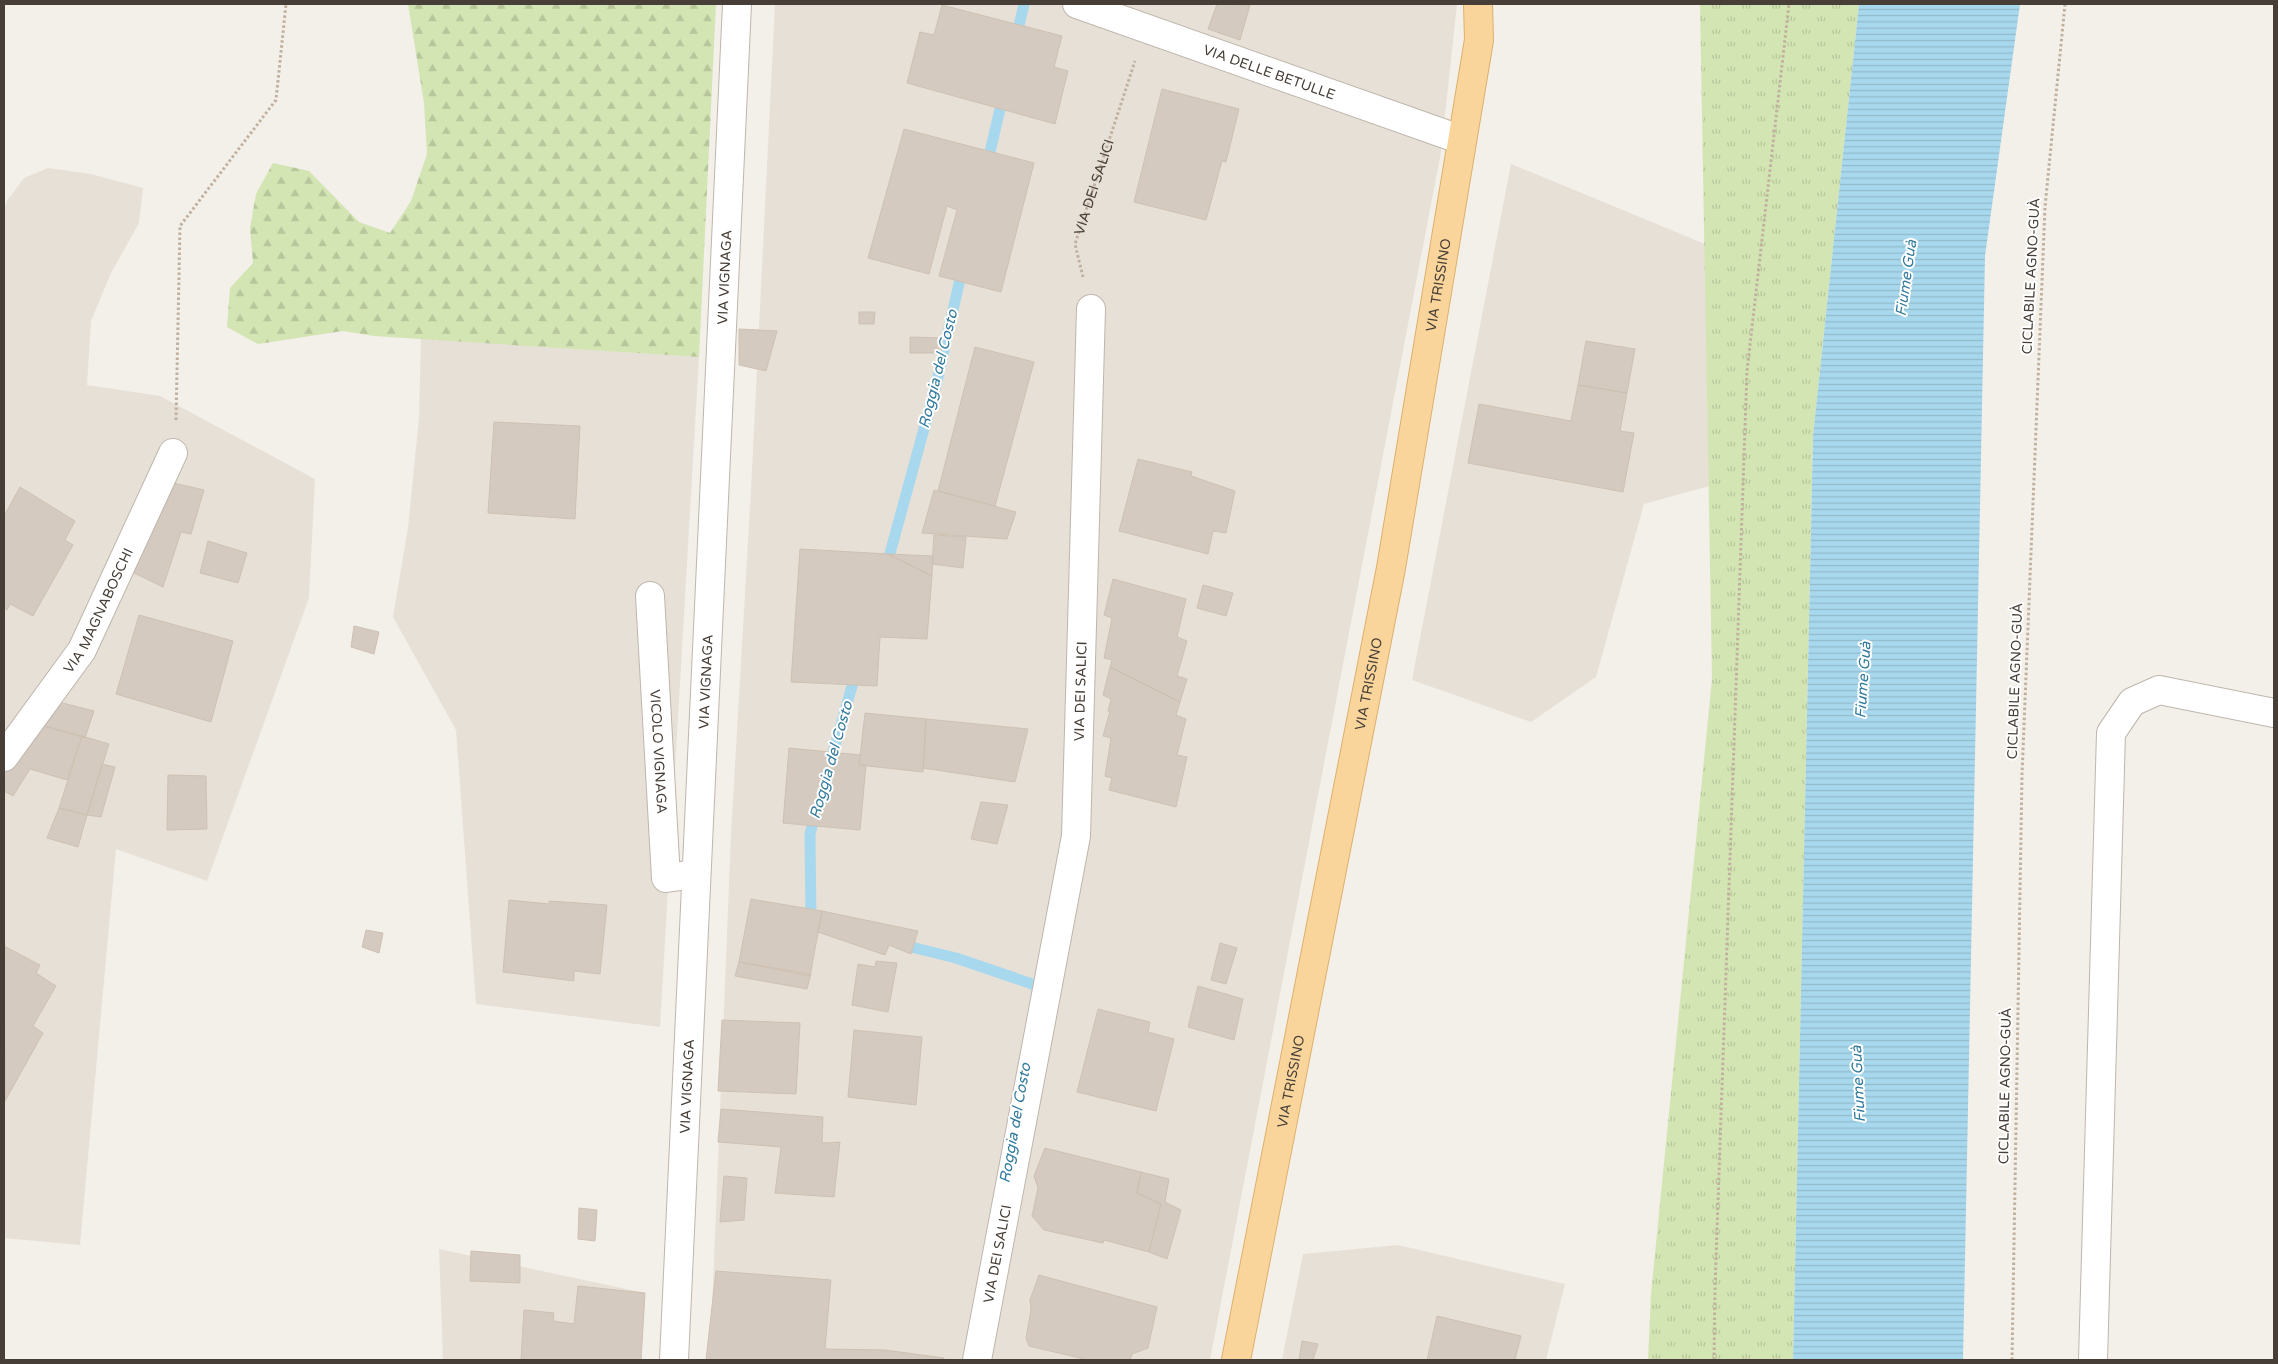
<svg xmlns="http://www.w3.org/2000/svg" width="2278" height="1364" font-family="'Varela Round',sans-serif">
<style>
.residential{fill:#e7e0d7}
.grass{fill:url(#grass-tufts)}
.forest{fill:url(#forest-firs)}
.water{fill:url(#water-rules)}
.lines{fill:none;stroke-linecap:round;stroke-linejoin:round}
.stream{stroke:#a8d8ed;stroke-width:11}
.building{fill:#d4cabf;stroke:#cfc1b2}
.minor-casing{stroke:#beb6ac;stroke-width:30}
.major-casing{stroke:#deb06c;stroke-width:30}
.path{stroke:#c0b09e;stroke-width:3;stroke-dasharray:2.5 2.5;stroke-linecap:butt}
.minor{stroke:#fff;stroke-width:28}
.major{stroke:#f9d59c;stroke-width:28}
.labels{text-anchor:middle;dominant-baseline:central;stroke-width:4;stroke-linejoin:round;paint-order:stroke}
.street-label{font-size:14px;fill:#473f37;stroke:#fff}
.water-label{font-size:15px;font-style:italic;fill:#327b9d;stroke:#fff}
</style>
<defs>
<pattern id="grass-tufts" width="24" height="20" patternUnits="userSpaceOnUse" patternTransform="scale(1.25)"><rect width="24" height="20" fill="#d4e5b4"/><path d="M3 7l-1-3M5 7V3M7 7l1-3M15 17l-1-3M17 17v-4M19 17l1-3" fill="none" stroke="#b7c69b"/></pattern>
<pattern id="forest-firs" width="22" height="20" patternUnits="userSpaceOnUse" patternTransform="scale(1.25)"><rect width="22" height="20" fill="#d4e5b4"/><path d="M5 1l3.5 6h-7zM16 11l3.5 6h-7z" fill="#b7c69b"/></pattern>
<pattern id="water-rules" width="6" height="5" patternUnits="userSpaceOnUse" patternTransform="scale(1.25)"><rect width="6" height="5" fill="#a8d8ed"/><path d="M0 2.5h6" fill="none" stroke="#92bacc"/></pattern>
</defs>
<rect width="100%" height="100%" fill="#f3efe9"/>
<path class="residential" d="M 775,4 L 1457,4 L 1441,152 L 1210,1360 L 710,1360 L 731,834 L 751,490 Z
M 1511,164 L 1705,244 L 1709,486 L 1644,504 L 1596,677 L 1531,722 L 1412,680 Z
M 48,168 L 91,174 L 143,188 L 139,223 L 111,273 L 91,321 L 87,385 L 160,396 L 315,479 L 309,598 L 207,881 L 116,849 L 80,1245 L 4,1238 L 4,210 L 7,201 L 24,178 Z
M 421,338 L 699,357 L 660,1027 L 476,1004 L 456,730 L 393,617 L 408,528 L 419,418 Z
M 1398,1245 L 1565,1284 L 1546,1360 L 1282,1360 L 1303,1254 Z
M 439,1249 L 645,1293 L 641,1360 L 443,1360 Z"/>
<path class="grass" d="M 1700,4 L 1859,4 L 1813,436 L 1793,1360 L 1648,1360 L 1651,1294 L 1712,679 Z"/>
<path class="forest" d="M 408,4 L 716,4 L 699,357 L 374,336 L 343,331 L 258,344 L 227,327 L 230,288 L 253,263 L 250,228 L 256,194 L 273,163 L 309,171 L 359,222 L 390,233 L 411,201 L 427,154 L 424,103 Z"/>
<path class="water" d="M 1859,4 L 2020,4 L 1985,256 L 1963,1360 L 1793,1360 L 1813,436 Z"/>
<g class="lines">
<path class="stream" d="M 1016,39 L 1024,4
M 987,165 L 1003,96
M 886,568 L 937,381 L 963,266
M 829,767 L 856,672
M 813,922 L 811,922 L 810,834 L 816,811
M 899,944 L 956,958 L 1038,986 L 1036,997"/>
</g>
<path class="building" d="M 1217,4 L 1250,5 L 1240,40 L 1208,29 Z
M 942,5 L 1062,36 L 1054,67 L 1068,71 L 1055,124 L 907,83 L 920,32 L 934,35 Z
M 1162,89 L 1239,109 L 1226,162 L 1222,161 L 1206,220 L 1134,202 Z
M 904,129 L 1034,163 L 1001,292 L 939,276 L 957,210 L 947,206 L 929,274 L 868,258 Z
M 859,312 L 875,312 L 874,324 L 859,324 Z
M 739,329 L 777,331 L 766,371 L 739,365 Z
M 910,337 L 943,338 L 941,353 L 910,353 Z
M 1586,341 L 1635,349 L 1627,393 L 1578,385 Z
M 975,347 L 1034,362 L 995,506 L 938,491 Z
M 1578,385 L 1627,393 L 1620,431 L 1634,433 L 1623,492 L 1468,463 L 1479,404 L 1571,421 Z
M 494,422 L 580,426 L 575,519 L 488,513 Z
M 1138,459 L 1192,472 L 1191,476 L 1235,491 L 1226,533 L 1213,531 L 1208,554 L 1119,531 Z
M 169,482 L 204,490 L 191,534 L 181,532 L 163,587 L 130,571 L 157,522 Z
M 20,487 L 75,521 L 65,540 L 73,545 L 33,616 L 10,604 L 7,610 L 4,608 L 4,516 Z
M 934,490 L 1016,512 L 1007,539 L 922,533 Z
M 934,535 L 966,537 L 963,568 L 932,564 Z
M 208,541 L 247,553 L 238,583 L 200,573 Z
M 800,549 L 888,554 L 932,576 L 927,639 L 880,637 L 877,686 L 791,682 Z
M 888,554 L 933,556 L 932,576 Z
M 1113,579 L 1186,599 L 1177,637 L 1187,641 L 1177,676 L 1187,679 L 1180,702 L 1110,667 L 1112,660 L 1104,658 L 1112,618 L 1104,615 Z
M 1203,585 L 1233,593 L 1226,616 L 1197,608 Z
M 139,615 L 233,641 L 211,722 L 116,694 Z
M 354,626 L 379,632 L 374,654 L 351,647 Z
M 1110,667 L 1180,702 L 1176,715 L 1186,719 L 1177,755 L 1187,757 L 1176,807 L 1109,790 L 1112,778 L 1105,776 L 1111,738 L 1103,736 L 1110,711 L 1108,711 L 1111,699 L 1103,695 Z
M 43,698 L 94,711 L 85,738 L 26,721 Z
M 865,713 L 926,719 L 923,772 L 859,765 Z
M 926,719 L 1028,729 L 1015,782 L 923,768 Z
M 26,721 L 82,736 L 67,780 L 30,769 L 13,796 L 4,791 L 4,756 Z
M 82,736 L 109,744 L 87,815 L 59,808 Z
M 789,748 L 860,755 L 859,765 L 866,765 L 860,830 L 783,823 Z
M 102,764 L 115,767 L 101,817 L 87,815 Z
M 168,775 L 206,776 L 207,829 L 167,830 Z
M 981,802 L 1008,805 L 997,844 L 971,839 Z
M 59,808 L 87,815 L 78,847 L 47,838 Z
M 751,899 L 822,911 L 810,976 L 739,962 Z
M 509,900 L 549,904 L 549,901 L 607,905 L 600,974 L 574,971 L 574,981 L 503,972 Z
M 822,911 L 918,931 L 911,954 L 889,945 L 885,955 L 818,932 Z
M 366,930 L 383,933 L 379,953 L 362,947 Z
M 1220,943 L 1237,948 L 1226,984 L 1211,980 Z
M 4,946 L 40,965 L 36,973 L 56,986 L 33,1026 L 43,1033 L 5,1101 Z
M 876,961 L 897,963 L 888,1012 L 852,1005 L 858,964 L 875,967 Z
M 739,962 L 811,974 L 807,989 L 735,976 Z
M 1198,986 L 1243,999 L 1234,1040 L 1188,1027 Z
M 1098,1009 L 1150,1022 L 1148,1032 L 1174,1039 L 1156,1111 L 1077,1092 Z
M 722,1020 L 800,1023 L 796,1094 L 718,1091 Z
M 854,1030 L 922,1037 L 916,1105 L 848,1097 Z
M 721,1109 L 823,1117 L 822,1143 L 840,1142 L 834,1197 L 775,1193 L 781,1147 L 718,1142 Z
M 1045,1148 L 1141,1172 L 1137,1193 L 1161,1204 L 1149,1252 L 1104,1240 L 1103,1243 L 1044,1230 L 1032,1216 L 1038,1188 L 1034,1176 Z
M 1141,1172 L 1169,1179 L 1165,1202 L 1181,1210 L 1167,1259 L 1149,1252 L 1161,1204 L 1137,1193 Z
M 724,1176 L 747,1178 L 744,1220 L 720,1222 Z
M 579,1208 L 597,1210 L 595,1241 L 578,1239 Z
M 471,1251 L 520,1255 L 520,1283 L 470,1281 Z
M 716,1271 L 831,1280 L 825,1349 L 885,1350 L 944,1358 L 944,1360 L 706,1360 Z
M 1039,1275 L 1157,1307 L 1148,1348 L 1132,1354 L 1130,1360 L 1088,1360 L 1029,1346 L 1026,1338 L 1031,1310 L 1030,1300 Z
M 578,1286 L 645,1293 L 641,1360 L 521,1360 L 524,1310 L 554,1313 L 553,1321 L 574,1324 Z
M 1437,1316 L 1521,1336 L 1515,1360 L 1427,1360 Z
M 1302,1341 L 1318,1344 L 1313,1360 L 1299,1360 Z"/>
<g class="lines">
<g class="minor-casing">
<g id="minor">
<path id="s2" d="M 1077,4 L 1462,140"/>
<path id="s3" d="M 650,596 L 666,878 L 695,874"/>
<path id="s4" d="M 4,757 L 82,650 L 173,453"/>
<path id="s5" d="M 674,1360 L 737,4"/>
<path id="s6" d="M 977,1360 L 1076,836 L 1091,309"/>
<path d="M 2093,1360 L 2111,733 L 2132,702 L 2159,690 L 2274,713"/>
</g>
</g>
<g class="major-casing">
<g id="major">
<path id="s7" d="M 1236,1360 L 1391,568 L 1479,40 L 1478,4"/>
</g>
</g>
<g class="path">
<path id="s1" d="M 1083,277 L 1075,244 L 1135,61"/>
<path d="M 176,420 L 180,226 L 276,100 L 286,4"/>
<path d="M 1714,1360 L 1715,1288 L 1747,371 L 1789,4"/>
<path d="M 2012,1360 L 2022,775 L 2045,207 L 2065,4"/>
</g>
<use href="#minor" class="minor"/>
<use href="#major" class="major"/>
</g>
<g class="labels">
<g class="street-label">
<text stroke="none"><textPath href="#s2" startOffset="204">VIA DELLE BETULLE</textPath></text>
<text stroke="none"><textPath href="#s1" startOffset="94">VIA DEI SALICI</textPath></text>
<text transform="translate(2031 276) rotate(-87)">CICLABILE AGNO-GUÀ</text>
<text stroke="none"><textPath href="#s5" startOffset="1084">VIA VIGNAGA</textPath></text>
<text stroke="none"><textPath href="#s7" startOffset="1094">VIA TRISSINO</textPath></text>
<text stroke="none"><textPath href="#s4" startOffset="175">VIA MAGNABOSCHI</textPath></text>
<text transform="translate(2015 681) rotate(-88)">CICLABILE AGNO-GUÀ</text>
<text stroke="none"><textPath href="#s5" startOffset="679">VIA VIGNAGA</textPath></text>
<text stroke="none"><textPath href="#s7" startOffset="689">VIA TRISSINO</textPath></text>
<text stroke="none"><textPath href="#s6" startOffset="678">VIA DEI SALICI</textPath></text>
<text stroke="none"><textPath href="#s3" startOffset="156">VICOLO VIGNAGA</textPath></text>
<text stroke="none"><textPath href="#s7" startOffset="284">VIA TRISSINO</textPath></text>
<text transform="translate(2005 1086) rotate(-89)">CICLABILE AGNO-GUÀ</text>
<text stroke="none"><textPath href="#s5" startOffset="274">VIA VIGNAGA</textPath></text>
<text stroke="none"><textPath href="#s6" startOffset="108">VIA DEI SALICI</textPath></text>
</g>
<g class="water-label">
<text transform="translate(1906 278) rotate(-82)">Fiume Guà</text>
<text transform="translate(938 369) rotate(-76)">Roggia del Costo</text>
<text transform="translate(1863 680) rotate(-86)">Fiume Guà</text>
<text transform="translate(831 760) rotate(-74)">Roggia del Costo</text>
<text transform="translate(1858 1084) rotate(-93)">Fiume Guà</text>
<text transform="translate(1015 1123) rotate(-80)">Roggia del Costo</text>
</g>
</g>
<rect width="2278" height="1364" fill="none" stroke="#473f37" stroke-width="10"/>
</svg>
